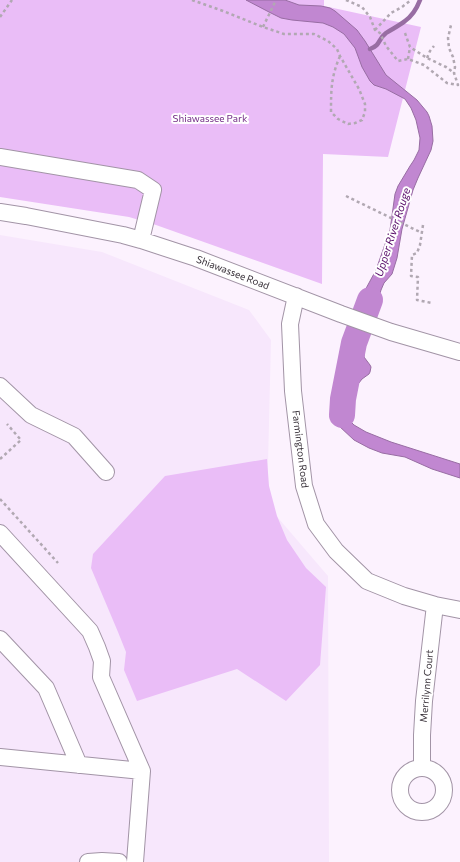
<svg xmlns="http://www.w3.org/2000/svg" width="460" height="862" font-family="Commissioner,sans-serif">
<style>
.built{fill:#f7e7fc}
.green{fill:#eabdf7}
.water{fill:#c187d1;stroke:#986da3}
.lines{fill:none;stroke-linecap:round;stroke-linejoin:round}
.stream{stroke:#986da3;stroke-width:4.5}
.river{stroke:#c187d1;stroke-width:26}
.minor-casing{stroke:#a294a6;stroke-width:18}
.path{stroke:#b1a8b2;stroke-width:2.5;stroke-dasharray:3 3;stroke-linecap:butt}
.minor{stroke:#fff;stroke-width:16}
.labels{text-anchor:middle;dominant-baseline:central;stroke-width:4;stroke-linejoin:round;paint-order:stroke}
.park-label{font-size:10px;fill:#732d86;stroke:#fff}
.street-label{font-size:10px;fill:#383139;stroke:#fff}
.water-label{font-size:11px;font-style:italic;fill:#560b68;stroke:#fff}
</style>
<rect width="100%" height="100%" fill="#fcf2fe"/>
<path class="built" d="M 0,235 L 102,252 L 249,310 L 271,340 L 267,505 L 328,576 L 329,862 L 0,862 Z"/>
<path class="green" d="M 0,0 L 324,0 L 324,6 L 421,27 L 388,157 L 323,154 L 322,284 L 156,225 L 129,217 L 0,197 Z
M 267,459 L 269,486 L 277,516 L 287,540 L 306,568 L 326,587 L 320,665 L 286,701 L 237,669 L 137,701 L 124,670 L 126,652 L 118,632 L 91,568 L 93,554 L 165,476 Z"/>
<path class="water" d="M 246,0 L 285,0 L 299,5 L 321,6 L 330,8 L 335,11 L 357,30 L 365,41 L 386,75 L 417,100 L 427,112 L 429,116 L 432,126 L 433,141 L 431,150 L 418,178 L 413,190 L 402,229 L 397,258 L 392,274 L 384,283 L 381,290 L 365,344 L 364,357 L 370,365 L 371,367 L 370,372 L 369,374 L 362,379 L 355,388 L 348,409 L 348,419 L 354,425 L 366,432 L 391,442 L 460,464 L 460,478 L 432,469 L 405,457 L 382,453 L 369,448 L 354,440 L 339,426 L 334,410 L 334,397 L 335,390 L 339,384 L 349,379 L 353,376 L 356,370 L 358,362 L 357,342 L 359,319 L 363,294 L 376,270 L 390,230 L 395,194 L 398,186 L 410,166 L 414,160 L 419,150 L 420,138 L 416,120 L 411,108 L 405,99 L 386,89 L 374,85 L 370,81 L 362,67 L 355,48 L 344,34 L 333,27 L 323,23 L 292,20 L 281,18 L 269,12 Z"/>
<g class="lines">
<path class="stream" d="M 370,49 C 381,45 378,39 386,33 C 392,29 399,26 405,21 C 412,16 417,8 420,0"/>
<path class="river" d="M 342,415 L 343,399 L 354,343 L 370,300"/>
<g class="minor-casing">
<path id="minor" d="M 0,157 L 138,180 L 153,190 L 141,240
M 0,212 L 26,216 L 123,235 L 141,240 L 196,258 L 341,314 L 391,332 L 460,352
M 296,296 L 290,324 L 293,391 L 304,486 L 316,524 L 336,551 L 367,581 L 404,596 L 435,605 L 460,610
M 0,386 L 31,415 L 74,436 L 106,472
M 0,533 L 90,631 L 97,647 L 102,661 L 101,677 L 142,771 L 135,862
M 0,639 L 46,688 L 79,765
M 0,757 L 142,771
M400 790a22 22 0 1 1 44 0a22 22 0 1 1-44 0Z
M 422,768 L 422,735 L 424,701 L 435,605
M 88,862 L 102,861 L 119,862"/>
</g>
<path class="path" d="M 192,0 L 223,11 L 263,27 L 284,34 L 314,34 L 328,41 L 337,49 L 340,56 L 359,89 L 365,104 L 365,112 L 362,120 L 355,123 L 348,124 L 338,119 L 331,112 C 331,90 331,77 340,56
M 346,0 L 362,7 L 370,17 L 375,30 L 380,33 L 386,46 L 398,61 L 408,59 L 424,65 L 447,83 L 458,85 L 454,73 L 455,67 L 453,57 L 449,48 L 448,38 L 451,25
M 0,17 L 12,0
M 263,27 L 276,0
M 375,30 L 391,13 L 402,7 L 411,0
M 405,33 L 410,47 L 427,58 L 446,67 L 454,73
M 427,58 L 430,51 L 434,46
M 408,59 L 410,47
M 346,196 L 422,233
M 423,225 L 420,245 L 417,253 L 412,255 L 411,276 L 418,277 L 417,300 L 432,303
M 0,459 L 21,440 L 7,424
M 0,499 L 58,563"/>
<use href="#minor" class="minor"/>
</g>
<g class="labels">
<g class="park-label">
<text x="210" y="118">Shiawassee Park</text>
</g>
<g class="street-label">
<text transform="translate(233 272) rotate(21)">Shiawassee Road</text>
<text transform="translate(301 449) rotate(83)">Farmington Road</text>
<text transform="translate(426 686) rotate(-85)">Merrilynn Court</text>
</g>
<g class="water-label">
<text transform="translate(392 232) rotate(-72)">Upper River Rouge</text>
</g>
</g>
</svg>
